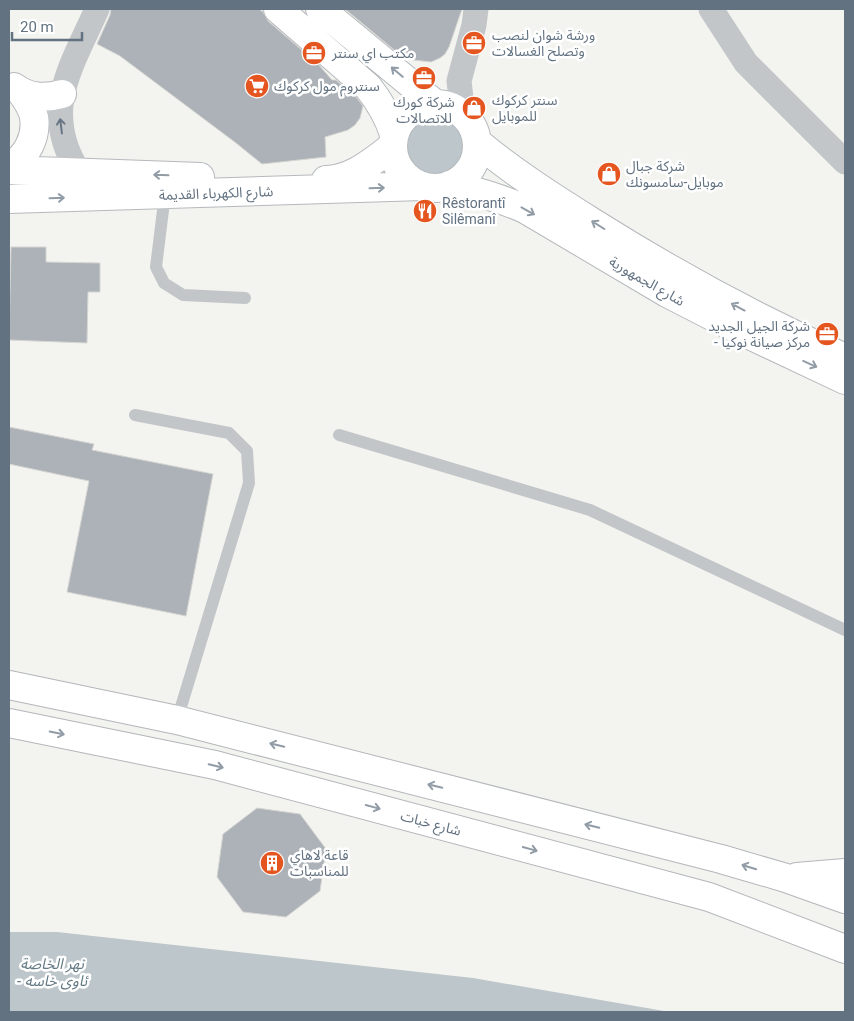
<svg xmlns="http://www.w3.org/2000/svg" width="854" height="1021" font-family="Roboto,'Noto Sans Arabic',sans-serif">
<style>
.water{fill:#bcc6cb}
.building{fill:#acb2b8;stroke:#d5d5d2}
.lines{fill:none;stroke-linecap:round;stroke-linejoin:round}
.secondary-casing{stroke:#b5b9bd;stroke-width:30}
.primary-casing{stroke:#b3b7bb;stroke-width:30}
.lane{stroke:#c3c6c9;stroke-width:12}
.street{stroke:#c3c6c9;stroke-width:25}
.secondary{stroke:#fff;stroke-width:28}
.primary{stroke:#fff;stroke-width:28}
.oneway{stroke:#919ca7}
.oneway2{stroke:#677685}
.labels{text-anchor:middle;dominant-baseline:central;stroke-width:5;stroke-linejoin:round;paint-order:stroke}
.poi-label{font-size:14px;fill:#627281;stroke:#fff;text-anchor:start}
.street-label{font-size:14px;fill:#627281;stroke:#fff}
.water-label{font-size:15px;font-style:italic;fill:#637a85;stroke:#fff}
</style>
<rect width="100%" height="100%" fill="#f3f4ef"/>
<path class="water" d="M404 146a32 32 0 1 1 64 0a32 32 0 1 1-64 0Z
M 9,932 L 57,932 L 473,978 L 670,1012 L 9,1012 Z"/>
<path class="building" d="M 111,9 L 259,9 L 263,12 L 268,21 L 318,64 L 332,80 L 336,80 L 357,98 L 363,106 L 360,118 L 355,125 L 348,130 L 325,137 L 326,157 L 262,164 L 236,143 L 120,56 L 97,44 L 110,15 Z
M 345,9 L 462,9 L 449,47 L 445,54 L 440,58 L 431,62 L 405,59 Z
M 11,247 L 46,247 L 46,262 L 100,263 L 100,292 L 88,292 L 87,343 L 9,340 Z
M 9,427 L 94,444 L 92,450 L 213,474 L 186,616 L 67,592 L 89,481 L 9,464 Z
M 257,808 L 300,814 L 326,849 L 320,891 L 286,917 L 243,912 L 217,877 L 223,834 Z"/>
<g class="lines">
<g class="secondary-casing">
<path id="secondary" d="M 278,9 L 368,87 C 380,102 388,116 394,134
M 320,9 L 434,103
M 14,87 C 29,98 44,99 62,94
M393 146a42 42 0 1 1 84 0a42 42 0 1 1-84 0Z
M 477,142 C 513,172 552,197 592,222 C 673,273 757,319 845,358
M 9,166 C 27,158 37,136 34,117 C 32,107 27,100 21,92
M 9,170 L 200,177
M 326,180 C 353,179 371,162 392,147
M 449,185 C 476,191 500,198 525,209 L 667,293 L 739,330 L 845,380
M 9,199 L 423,186"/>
</g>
<g class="primary-casing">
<path id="primary" d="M 9,685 L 177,720 L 721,859 L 786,878 L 845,899
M 9,723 L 215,765 L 709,897 L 845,949
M 797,877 L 845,873"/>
</g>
<path class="lane" d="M 165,194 L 156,267 L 164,283 L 183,295 L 245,298
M 135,415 L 229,433 L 247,451 L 249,483 L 177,720
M 339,435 L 590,510 L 845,630"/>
<path class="street" d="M 711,9 L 746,63 L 845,162
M 463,115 L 459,81 L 474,25 L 476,9
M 78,171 C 40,110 72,66 97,9"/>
<use href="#secondary" class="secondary"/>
<use href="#primary" class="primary"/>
</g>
<defs><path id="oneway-shaft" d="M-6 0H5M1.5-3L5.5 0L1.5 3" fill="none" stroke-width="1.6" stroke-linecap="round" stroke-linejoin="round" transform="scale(1.25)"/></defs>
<g class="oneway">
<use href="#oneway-shaft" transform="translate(397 72) rotate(-140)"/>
<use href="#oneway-shaft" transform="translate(161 175) rotate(-178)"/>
<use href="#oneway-shaft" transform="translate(377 188) rotate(-2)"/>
<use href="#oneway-shaft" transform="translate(57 198) rotate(-2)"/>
<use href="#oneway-shaft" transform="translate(528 211) rotate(29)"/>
<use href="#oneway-shaft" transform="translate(598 225) rotate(-148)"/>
<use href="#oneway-shaft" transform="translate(738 307) rotate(-152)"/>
<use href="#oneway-shaft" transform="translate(810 364) rotate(24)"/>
<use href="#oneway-shaft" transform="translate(57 733) rotate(12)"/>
<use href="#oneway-shaft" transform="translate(277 745) rotate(-166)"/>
<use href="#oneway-shaft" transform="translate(216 766) rotate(13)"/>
<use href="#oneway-shaft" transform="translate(435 786) rotate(-166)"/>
<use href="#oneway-shaft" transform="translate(373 807) rotate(15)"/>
<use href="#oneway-shaft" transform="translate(592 826) rotate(-166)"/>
<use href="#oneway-shaft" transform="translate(530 849) rotate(15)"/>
<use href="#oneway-shaft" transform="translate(749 867) rotate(-163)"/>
</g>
<use class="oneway2" href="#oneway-shaft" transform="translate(61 126) rotate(-97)"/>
<defs>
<g id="office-disc" transform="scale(1.25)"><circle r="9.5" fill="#e4551f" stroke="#fff"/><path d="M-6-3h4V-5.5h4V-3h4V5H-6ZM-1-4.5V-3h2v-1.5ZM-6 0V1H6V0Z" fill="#fff"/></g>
<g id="supermarket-disc" transform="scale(1.25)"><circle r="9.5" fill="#e4551f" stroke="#fff"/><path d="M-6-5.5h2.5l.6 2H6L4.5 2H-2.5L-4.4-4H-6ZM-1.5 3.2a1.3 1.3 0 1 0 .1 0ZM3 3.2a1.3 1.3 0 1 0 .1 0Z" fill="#fff"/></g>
<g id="shop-disc" transform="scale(1.25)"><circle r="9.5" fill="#e4551f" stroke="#fff"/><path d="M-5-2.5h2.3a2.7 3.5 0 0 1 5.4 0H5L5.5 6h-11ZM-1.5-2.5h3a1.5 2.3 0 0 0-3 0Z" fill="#fff"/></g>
<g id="restaurant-disc" transform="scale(1.25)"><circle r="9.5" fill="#e4551f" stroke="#fff"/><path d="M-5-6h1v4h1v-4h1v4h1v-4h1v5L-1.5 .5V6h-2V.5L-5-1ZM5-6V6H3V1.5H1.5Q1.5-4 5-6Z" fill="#fff"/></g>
<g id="building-disc" transform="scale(1.25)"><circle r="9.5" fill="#e4551f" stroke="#fff"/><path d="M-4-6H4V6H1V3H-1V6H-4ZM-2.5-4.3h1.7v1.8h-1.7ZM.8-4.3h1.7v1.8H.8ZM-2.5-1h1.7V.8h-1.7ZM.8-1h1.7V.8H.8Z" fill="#fff"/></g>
</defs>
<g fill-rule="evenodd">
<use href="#office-disc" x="474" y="43"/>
<use href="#office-disc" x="314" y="53"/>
<use href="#office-disc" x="424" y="78"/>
<use href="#supermarket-disc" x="257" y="86"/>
<use href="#shop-disc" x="474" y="108"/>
<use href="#shop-disc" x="609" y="174"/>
<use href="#restaurant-disc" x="425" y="211"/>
<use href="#office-disc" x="827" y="334"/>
<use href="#building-disc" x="272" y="863"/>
</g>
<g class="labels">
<g class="poi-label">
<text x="492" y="35">ورشة شوان لنصب<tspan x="492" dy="16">وتصلح الغسالات</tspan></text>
<text x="332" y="53">مكتب اي سنتر</text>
<text x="274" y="86">سنتروم مول كركوك</text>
<text x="492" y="100">سنتر كركوك<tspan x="492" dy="16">للموبايل</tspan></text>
<text x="424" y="102" text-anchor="middle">شركة كورك<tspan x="424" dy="16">للاتصالات</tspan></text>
<text x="626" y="166">شركة جبال<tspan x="626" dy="16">موبايل-سامسونك</tspan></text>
<text x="442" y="203">Rêstorantî<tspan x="442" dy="16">Silêmanî</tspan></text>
<text x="810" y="326" text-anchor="end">شركة الجيل الجديد<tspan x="810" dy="16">- مركز صيانة نوكيا</tspan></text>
<text x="290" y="855">قاعة لاهاي<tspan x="290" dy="16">للمناسبات</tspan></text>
</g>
<g class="street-label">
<text transform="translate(216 193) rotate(-2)">شارع الكهرباء القديمة</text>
<text transform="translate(647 281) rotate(30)">شارع الجمهورية</text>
<text transform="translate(431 823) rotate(15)">شارع خبات</text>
</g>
<g class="water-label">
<text x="52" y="964">نهر الخاصة<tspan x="52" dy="17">- ئاوی خاسە</tspan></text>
</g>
</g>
<rect width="854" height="1021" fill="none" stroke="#627281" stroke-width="20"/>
<path d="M12 32v8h70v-8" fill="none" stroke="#627281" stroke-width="2.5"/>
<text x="20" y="32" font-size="15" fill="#627281" stroke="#ffffff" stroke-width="4" paint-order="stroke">20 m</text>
</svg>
